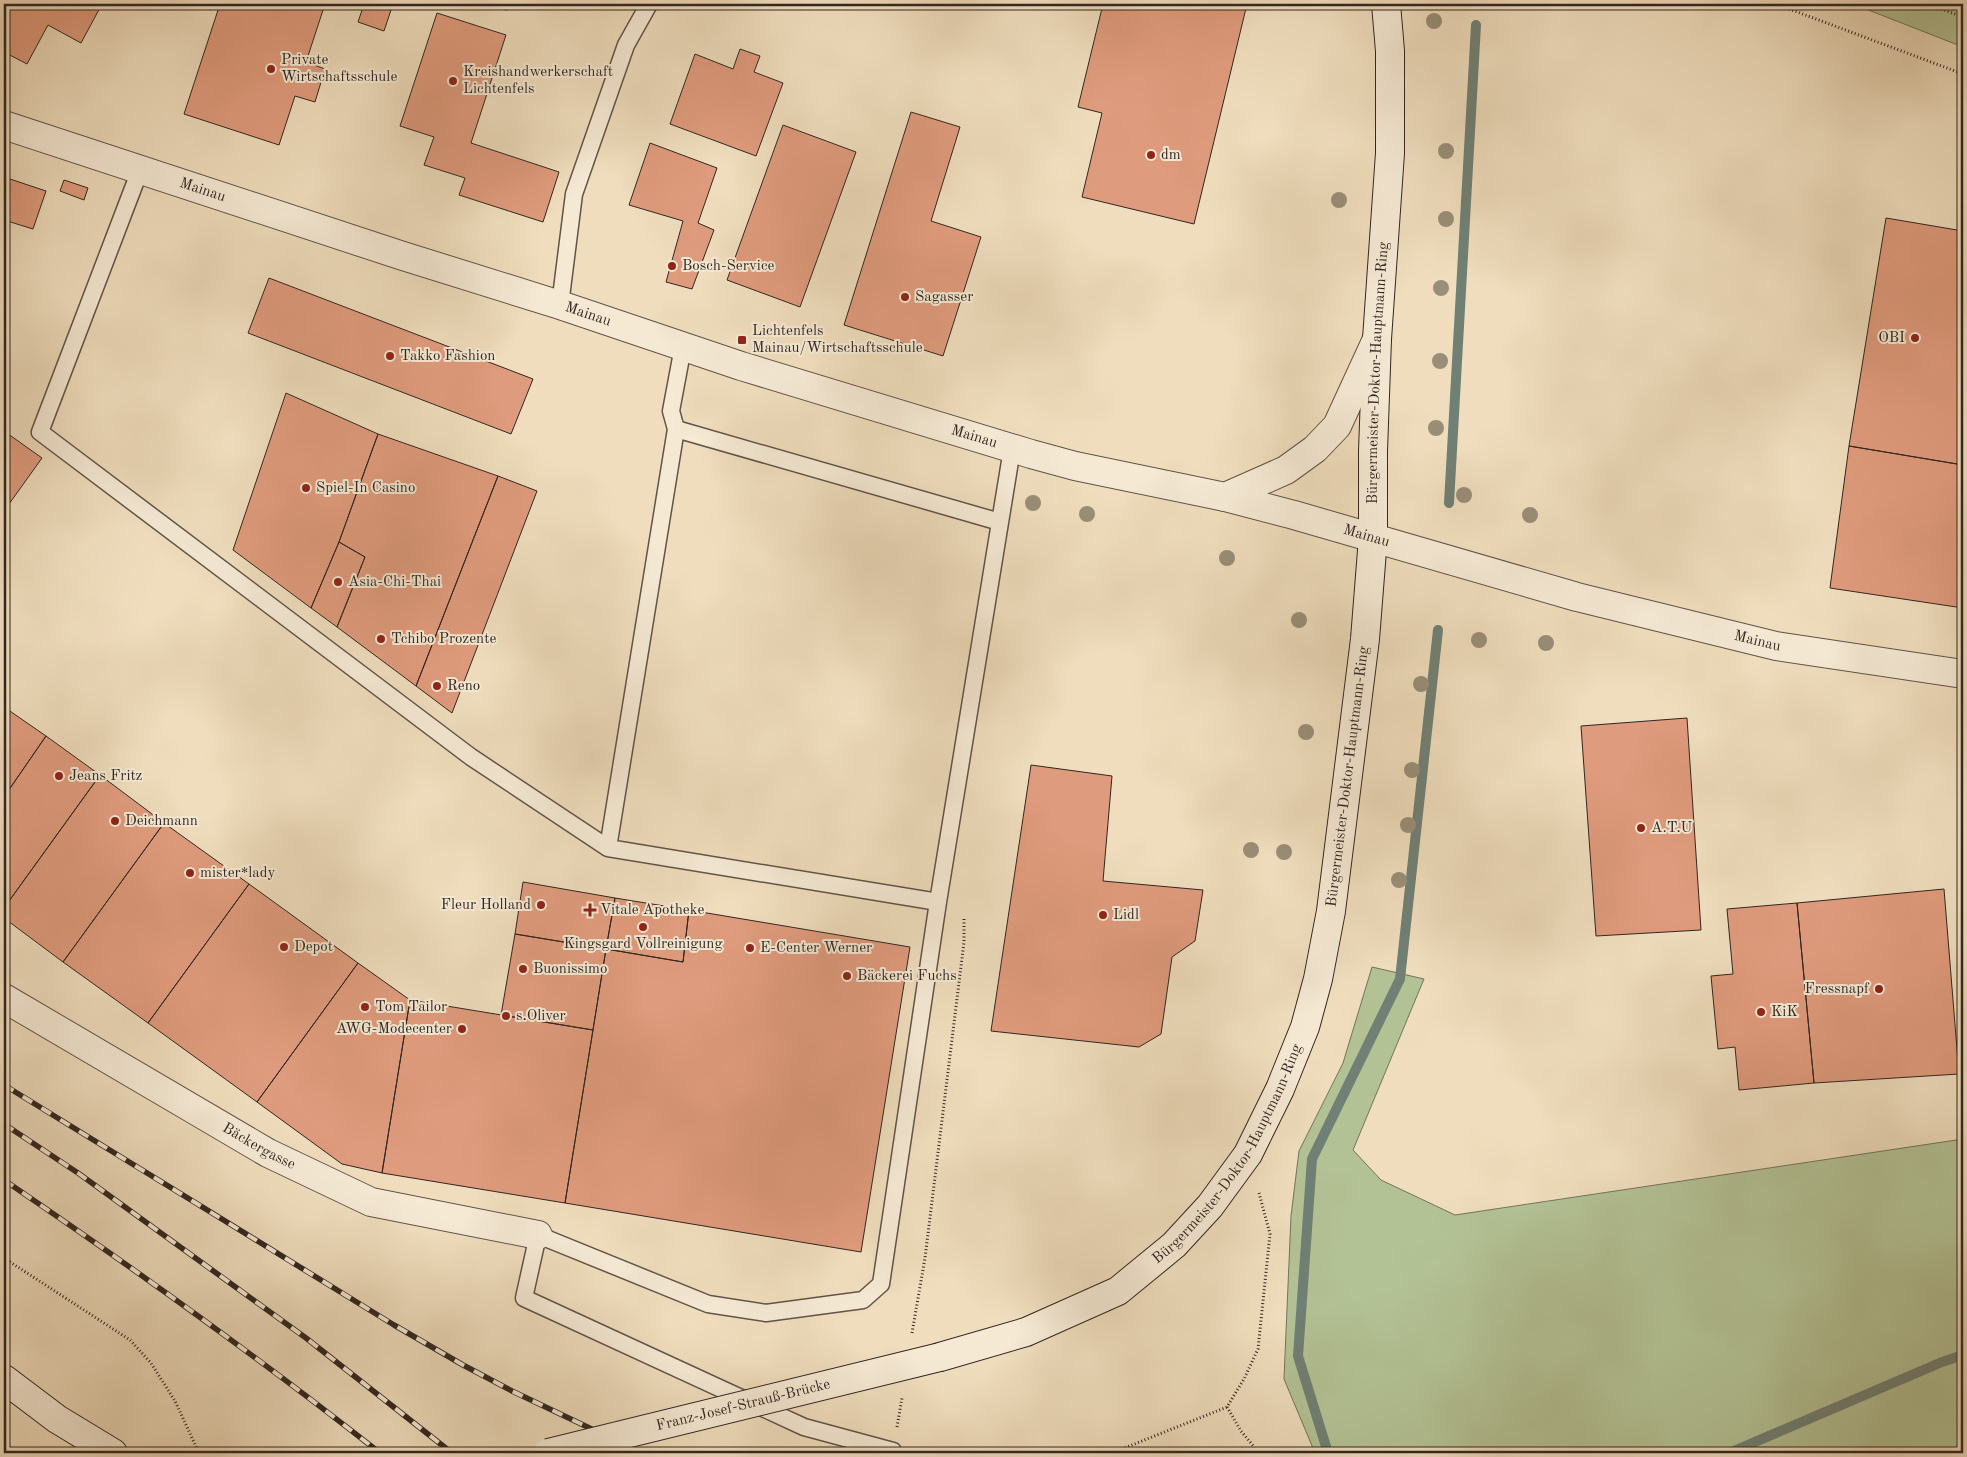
<svg xmlns="http://www.w3.org/2000/svg" width="1967" height="1457" font-family="'Old Standard TT',serif">
<style>
.green{fill:#b3c295;stroke:#72745b}
.lines{fill:none;stroke-linecap:round;stroke-linejoin:round}
.stream{stroke:#708075;stroke-width:10}
.building{fill:#df9b7d;stroke:#322621}
.lane-casing{stroke:#615448;stroke-width:19}
.street-casing{stroke:#615448;stroke-width:30}
.secondary-casing{stroke:#322621;stroke-width:30}
.path{stroke:#322621;stroke-width:3;stroke-dasharray:1 2.5;stroke-linecap:butt}
.lane{stroke:#f5e9d4;stroke-width:16}
.street{stroke:#f5e9d4;stroke-width:28}
.secondary{stroke:#f5e9d4;stroke-width:28}
.rail-casing{stroke:#322621;stroke-width:5.5}
.rail{stroke:#f5e9d4;stroke-width:4;stroke-dasharray:11;stroke-linecap:butt}
.secondary-bridge-casing{stroke:#322621;stroke-width:30;stroke-linecap:butt}
.secondary-bridge{stroke:#f5e9d4;stroke-width:28}
.tree{fill:#998e77}
.poi-dot{fill:#8f2418;stroke:#f5e9d4;stroke-width:2}
.labels{text-anchor:middle;dominant-baseline:central;stroke-width:4;stroke-linejoin:round;paint-order:stroke}
.poi-label{font-size:15px;fill:#322621;stroke:#f5e9d4;text-anchor:start}
.street-label{font-size:15px;fill:#322621;stroke:#f5e9d4}
</style>
<rect width="100%" height="100%" fill="#efddbd"/>
<filter id="stains"><feTurbulence type="fractalNoise" baseFrequency=".004" numOctaves="4"/><feColorMatrix values="0 0 0 0 .2 0 0 0 0 .09 0 0 0 0 .02 0 0 0 .5 -.17"/></filter>
<radialGradient id="worn" r=".72"><stop offset=".6" stop-color="#630" stop-opacity="0"/><stop offset="1" stop-color="#630" stop-opacity=".3"/></radialGradient>
<path class="green" d="M 1853,4 L 1963,4 L 1963,47 Z
M 1372,967 L 1424,979 L 1353,1150 L 1381,1180 L 1455,1215 L 1963,1139 L 1963,1453 L 1315,1453 L 1284,1379 L 1291,1216 L 1299,1151 L 1343,1063 Z"/>
<g class="lines">
<path class="stream" d="M 1449,503 L 1476,25
M 1328,1453 L 1298,1356 L 1312,1159 L 1400,979 L 1438,630
M 1729,1453 L 1942,1362 L 1963,1355"/>
</g>
<path class="building" d="M 4,4 L 102,4 L 81,43 L 48,25 L 27,64 L 4,52 Z
M 220,4 L 325,4 L 306,62 L 325,69 L 315,102 L 295,96 L 279,145 L 184,114 Z
M 364,4 L 393,4 L 384,31 L 358,22 Z
M 481,4 L 535,4 L 506,10 Z
M 1103,4 L 1247,4 L 1194,224 L 1082,197 L 1102,113 L 1078,107 Z
M 437,13 L 506,35 L 471,143 L 559,172 L 543,222 L 459,195 L 465,178 L 424,165 L 434,137 L 400,126 Z
M 740,49 L 760,56 L 754,72 L 783,83 L 756,156 L 670,124 L 695,54 L 733,69 Z
M 911,112 L 960,127 L 931,221 L 981,237 L 943,356 L 844,325 Z
M 783,125 L 856,152 L 800,307 L 727,280 Z
M 650,143 L 717,168 L 698,223 L 714,230 L 692,289 L 666,282 L 683,221 L 629,205 Z
M 4,177 L 46,191 L 33,229 L 4,220 Z
M 64,180 L 88,188 L 84,200 L 60,191 Z
M 1886,218 L 1963,231 L 1963,465 L 1849,446 Z
M 269,278 L 533,379 L 511,434 L 248,333 Z
M 286,393 L 378,434 L 339,542 L 311,608 L 233,550 Z
M 4,431 L 42,458 L 4,511 Z
M 378,434 L 498,476 L 416,686 L 337,627 L 365,557 L 339,542 Z
M 1849,446 L 1963,465 L 1963,608 L 1830,588 Z
M 498,476 L 537,491 L 452,713 L 416,686 Z
M 339,542 L 365,557 L 337,627 L 311,608 Z
M 4,707 L 46,736 L 4,797 Z
M 1687,718 L 1701,930 L 1596,936 L 1581,726 Z
M 46,736 L 100,775 L 4,908 L 4,797 Z
M 1031,765 L 1112,776 L 1103,881 L 1203,890 L 1195,941 L 1172,957 L 1161,1034 L 1139,1047 L 991,1031 Z
M 100,775 L 164,823 L 63,962 L 4,918 L 4,908 Z
M 164,823 L 249,884 L 148,1023 L 63,962 Z
M 523,882 L 615,898 L 606,949 L 515,934 Z
M 249,884 L 358,963 L 257,1102 L 148,1023 Z
M 1944,889 L 1959,1074 L 1814,1083 L 1797,903 Z
M 615,898 L 689,910 L 683,962 L 606,949 Z
M 1797,903 L 1814,1083 L 1739,1090 L 1735,1047 L 1718,1049 L 1711,976 L 1733,974 L 1727,909 Z
M 689,910 L 910,947 L 861,1252 L 565,1203 L 606,949 L 683,962 Z
M 515,934 L 606,949 L 593,1030 L 501,1015 Z
M 358,963 L 410,1000 L 382,1173 L 342,1164 L 257,1102 Z
M 410,1000 L 593,1030 L 565,1203 L 382,1173 Z"/>
<g class="lines">
<g class="lane-casing">
<path id="lane" d="M 140,170 L 40,432 L 471,757 L 608,848
M 560,305 L 574,194 L 626,45 L 649,4
M 683,347 L 671,411 L 676,429 L 608,848 L 938,902
M 676,429 L 1000,522
M 893,1451 L 804,1427 L 524,1298 L 538,1235 L 708,1304 L 766,1313 L 863,1300 L 881,1284 L 938,902 L 1012,449"/>
</g>
<g class="street-casing">
<g id="street">
<path id="s1" d="M 4,125 L 403,256 L 560,305 L 741,366 L 1031,454 L 1075,466 L 1225,497 L 1294,515 L 1577,597 L 1776,646 L 1963,674"/>
<path d="M 1225,497 L 1286,470 L 1315,449 L 1337,426 L 1377,339"/>
<path id="s2" d="M 4,998 L 268,1153 L 371,1202 L 538,1235"/>
</g>
</g>
<g class="secondary-casing">
<g id="secondary">
<path id="s3" d="M 940,1357 L 1026,1332 L 1118,1291 L 1174,1245 L 1210,1206 L 1248,1154 L 1280,1089 L 1305,1027 L 1318,979 L 1331,911 L 1365,639 L 1373,538 L 1373,451 L 1377,339 L 1390,153 L 1390,51 L 1386,4"/>
<path d="M 4,1379 L 57,1419 L 113,1453"/>
</g>
</g>
<path class="path" d="M 1776,4 L 1963,74
M 1928,4 L 1963,17
M 1259,1193 L 1270,1234 L 1258,1349 L 1244,1379 L 1227,1407 L 1241,1431 L 1259,1453
M 4,1258 L 130,1340 L 151,1363 L 175,1401 L 199,1453
M 912,1333 L 925,1258 L 964,942 L 964,918
M 897,1427 L 902,1398
M 1112,1453 L 1227,1407"/>
<use href="#lane" class="lane"/>
<use href="#street" class="street"/>
<use href="#secondary" class="secondary"/>
<g class="rail-casing">
<path id="rail" d="M 4,1085 L 394,1325 L 463,1365 L 512,1391 L 642,1453
M 4,1124 L 78,1173 L 306,1338 L 452,1453
M 4,1180 C 132,1267 258,1357 380,1453"/>
</g>
<use href="#rail" class="rail"/>
<g class="secondary-bridge-casing">
<g id="secondary-bridge">
<path id="s4" d="M 548,1453 L 940,1357"/>
</g>
</g>
<use href="#secondary-bridge" class="secondary-bridge"/>
</g>
<g class="tree">
<circle cx="1434" cy="21" r="8"/>
<circle cx="1446" cy="151" r="8"/>
<circle cx="1339" cy="200" r="8"/>
<circle cx="1446" cy="219" r="8"/>
<circle cx="1441" cy="288" r="8"/>
<circle cx="1440" cy="361" r="8"/>
<circle cx="1436" cy="428" r="8"/>
<circle cx="1464" cy="495" r="8"/>
<circle cx="1033" cy="503" r="8"/>
<circle cx="1087" cy="514" r="8"/>
<circle cx="1530" cy="515" r="8"/>
<circle cx="1227" cy="558" r="8"/>
<circle cx="1299" cy="620" r="8"/>
<circle cx="1479" cy="640" r="8"/>
<circle cx="1546" cy="643" r="8"/>
<circle cx="1421" cy="684" r="8"/>
<circle cx="1306" cy="732" r="8"/>
<circle cx="1412" cy="770" r="8"/>
<circle cx="1408" cy="825" r="8"/>
<circle cx="1251" cy="850" r="8"/>
<circle cx="1284" cy="852" r="8"/>
<circle cx="1399" cy="880" r="8"/>
</g>
<g class="poi-dot">
<circle cx="271" cy="69" r="5"/>
<circle cx="453" cy="81" r="5"/>
<circle cx="1151" cy="155" r="5"/>
<circle cx="672" cy="266" r="5"/>
<circle cx="905" cy="297" r="5"/>
<circle cx="1915" cy="338" r="5"/>
<rect x="737" y="335" width="10" height="10" rx="2.5"/>
<circle cx="390" cy="356" r="5"/>
<circle cx="306" cy="488" r="5"/>
<circle cx="338" cy="582" r="5"/>
<circle cx="381" cy="639" r="5"/>
<circle cx="437" cy="686" r="5"/>
<circle cx="59" cy="776" r="5"/>
<circle cx="115" cy="821" r="5"/>
<circle cx="1641" cy="828" r="5"/>
<circle cx="190" cy="873" r="5"/>
<circle cx="541" cy="905" r="5"/>
<path d="M587.5 902.5h5v5h5v5h-5v5h-5v-5h-5v-5h5z"/>
<circle cx="1103" cy="915" r="5"/>
<circle cx="643" cy="927" r="5"/>
<circle cx="284" cy="947" r="5"/>
<circle cx="750" cy="948" r="5"/>
<circle cx="523" cy="969" r="5"/>
<circle cx="847" cy="976" r="5"/>
<circle cx="1879" cy="989" r="5"/>
<circle cx="365" cy="1007" r="5"/>
<circle cx="1761" cy="1012" r="5"/>
<circle cx="506" cy="1016" r="5"/>
<circle cx="462" cy="1029" r="5"/>
</g>
<g class="labels">
<g class="poi-label">
<text x="281" y="60">Private<tspan x="281" dy="17">Wirtschaftsschule</tspan></text>
<text x="463" y="72">Kreishandwerkerschaft<tspan x="463" dy="17">Lichtenfels</tspan></text>
<text x="1161" y="155">dm</text>
<text x="682" y="266">Bosch-Service</text>
<text x="915" y="297">Sagasser</text>
<text x="752" y="331">Lichtenfels<tspan x="752" dy="17">Mainau/Wirtschaftsschule</tspan></text>
<text x="1905" y="338" text-anchor="end">OBI</text>
<text x="400" y="356">Takko Fashion</text>
<text x="316" y="488">Spiel-In Casino</text>
<text x="348" y="582">Asia-Chi-Thai</text>
<text x="391" y="639">Tchibo Prozente</text>
<text x="447" y="686">Reno</text>
<text x="69" y="776">Jeans Fritz</text>
<text x="125" y="821">Deichmann</text>
<text x="1651" y="828">A.T.U</text>
<text x="200" y="873">mister*lady</text>
<text x="531" y="905" text-anchor="end">Fleur Holland</text>
<text x="600" y="910">Vitale Apotheke</text>
<text x="1113" y="915">Lidl</text>
<text x="643" y="944" text-anchor="middle">Kingsgard Vollreinigung</text>
<text x="294" y="947">Depot</text>
<text x="760" y="948">E-Center Werner</text>
<text x="533" y="969">Buonissimo</text>
<text x="857" y="976">Bäckerei Fuchs</text>
<text x="1869" y="989" text-anchor="end">Fressnapf</text>
<text x="375" y="1007">Tom Tailor</text>
<text x="1771" y="1012">KiK</text>
<text x="516" y="1016">s.Oliver</text>
<text x="452" y="1029" text-anchor="end">AWG-Modecenter</text>
</g>
<g class="street-label">
<text stroke="none"><textPath href="#s1" startOffset="209">Mainau</textPath></text>
<text stroke="none"><textPath href="#s1" startOffset="614">Mainau</textPath></text>
<text stroke="none"><textPath href="#s3" startOffset="1179">Bürgermeister-Doktor-Hauptmann-Ring</textPath></text>
<text stroke="none"><textPath href="#s1" startOffset="1019">Mainau</textPath></text>
<text stroke="none"><textPath href="#s1" startOffset="1424">Mainau</textPath></text>
<text stroke="none"><textPath href="#s1" startOffset="1829">Mainau</textPath></text>
<text stroke="none"><textPath href="#s3" startOffset="774">Bürgermeister-Doktor-Hauptmann-Ring</textPath></text>
<text stroke="none"><textPath href="#s2" startOffset="295">Bäckergasse</textPath></text>
<text stroke="none"><textPath href="#s3" startOffset="369">Bürgermeister-Doktor-Hauptmann-Ring</textPath></text>
<text stroke="none"><textPath href="#s4" startOffset="201">Franz-Josef-Strauß-Brücke</textPath></text>
</g>
</g>
<rect width="1967" height="1457" fill="none" stroke="#efddbd" stroke-width="20"/>
<rect x="5" y="5" width="1957" height="1447" fill="none" stroke="#322621" stroke-width="2.5"/>
<rect x="10" y="10" width="1947" height="1437" fill="none" stroke="#322621"/>
<rect width="100%" height="100%" filter="url(#stains)"/>
<rect width="100%" height="100%" fill="url(#worn)"/>
</svg>
